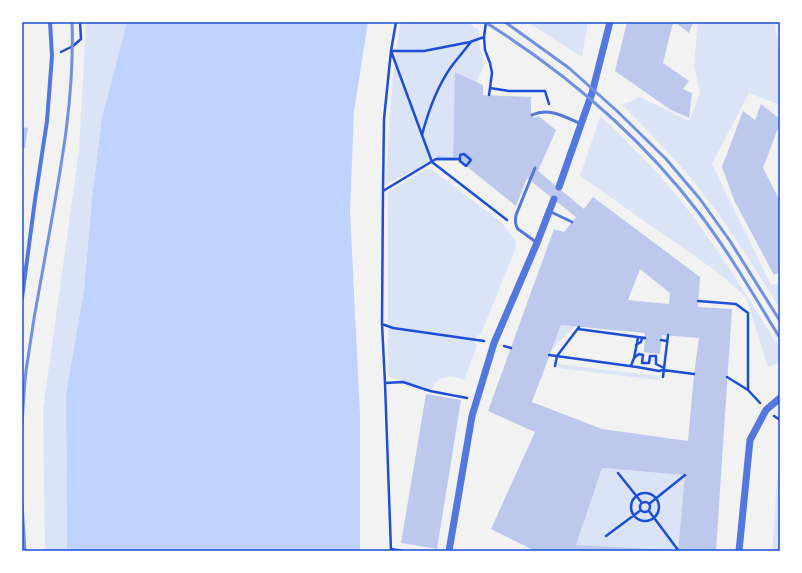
<svg xmlns="http://www.w3.org/2000/svg" width="802" height="573" viewBox="0 0 802 573" font-family="'Roboto Condensed',sans-serif">
  <rect width="100%" height="100%" fill="#f2f2f2"/>
  <path fill="#dbe4f7" d="M86,22H127L102,117L92,199L84,290L66,394L67,551H45L43,410L79,150Z
    M401,22H467L479,30V44L485,63L477,82L455,72L453,157L437,156L417,169L386,184C389,129 391,75 401,22Z
    M527,22H588L582,57Z
    M698,22H780V24L775,25L780,54V105L749,93L712,164L771,285L780,283V309C756,270 732,231 704,195C679,162 651,134 622,105L640,97L689,121L700,93L694,65Z
    M600,117C612,126 623,137 633,148C692,205 734,274 776,343L780,341V362L768,367L746,297L716,271L580,176Z
    M431,169L501,222L515,240L516,247L481,334L477,336L475,342L477,346L464,380C447,373 441,376 430,390L388,376V192L424,170Z
    M561,325L575,326L552,349Z
    M558,364L659,376L658,380L558,368Z
    M780,444V551H772L779,454Z
    M602,468L685,475L678,550L576,545Z"/>
  <path fill="#bfd3fe" d="M127,22H368L354,111L350,211L360,415V551H67L66,394L84,290L92,199L102,117Z"/>
  <path fill="#bdc9ec" fill-rule="evenodd" d="M627,22H693L689,33L675,22L672,26L663,63L689,81L683,89L692,93L689,118L671,110L615,71Z
    M455,72L483,85V95L531,97V112L534,118L538,116L556,130L538,171L584,209L593,197L700,277L698,307L732,309L716,551H678L685,475L602,468L576,545L676,550V551H535L491,529L535,432L488,411L554,229L564,232L576,217L527,178L516,206L460,161H436L437,156L453,157ZM640,269L670,293L669,304L628,300ZM561,325L645,333L644,352L660,354L662,335L699,338L694,374L688,441L602,429L532,402Z
    M761,104L780,119V123L763,168L780,201V272L774,275L734,200L722,167L743,111L755,120Z
    M22,127L28,128L25,148H22Z
    M426,394L461,400L437,549L401,543Z"/>
  <g fill="none" stroke-linecap="round" stroke-linejoin="round">
    <path stroke="#1d4ed8" stroke-width="2.5" d="M486,22L484,37L485,50L490,63L492,73L489,95
      M484,37L470,42L424,51H391L432,162L507,220
      M61,52L73,46L81,39L80,22
      M490,88L509,91H545L549,104
      M422,135C428,112 437,87 451,67C457,59 464,51 470,43
      M464,154L471,160L466,166L460,161V155Z
      M383,191L436,159H460
      M698,301L736,304L748,313V390
      M382,324L393,328L484,341
      M578,329L645,338
      M661,340L667,341
      M636,345L641,342L642,338
      M504,346L511,348
      M549,355L637,367L659,371L663,370L694,374
      M634,358L639,354L643,355L642,363H649L650,356H656V364L664,368
      M555,366L557,356L579,327
      M631,366L634,358L638,338
      M663,377L668,335
      M727,377L748,390L760,403
      M385,383L403,382L430,391L467,398
      M774,416L780,420
      M618,473L642,503
      M631 507a14 14 0 1 1 28 0a14 14 0 1 1-28 0Z
      M640 507a5 5 0 1 1 10 0a5 5 0 1 1-10 0Z
      M649,504L685,475
      M649,511L678,550
      M606,536L641,510
      M391,549L403,551
      M391,551L385,383L382,324L383,191L384,119L391,51L396,22"/>
    <path stroke="#5277de" stroke-width="3" d="M532,115C549,107 565,117 581,124
      M535,168L516,215C515,220 515,225 518,229L536,242
      M549,211L572,222"/>
    <path stroke="#5277de" stroke-width="4" d="M22,298L35,200L47,121L52,56L50,22"/>
    <path stroke="#5277de" stroke-width="7" d="M559,187L592,93L610,22
      M449,551L472,416L494,343L537,243L554,199
      M739,551L750,440L766,410L780,398"/>
    <path stroke="#7290e2" stroke-width="3" d="M485,22C566,73 641,137 699,213C729,252 754,296 780,338
      M505,22L569,68L617,111L666,159L700,199L730,241L780,321
      M22,425C23,407 24,389 26,371C31,335 37,299 44,263C58,183 75,104 72,22
      M22,504L25,551"/>
  </g>
  <rect width="802" height="573" fill="none" stroke="#ffffff" stroke-width="46"/>
  <rect x="23" y="23" width="756" height="527" fill="none" stroke="#1d4ed8" stroke-width="1.5"/>
</svg>
